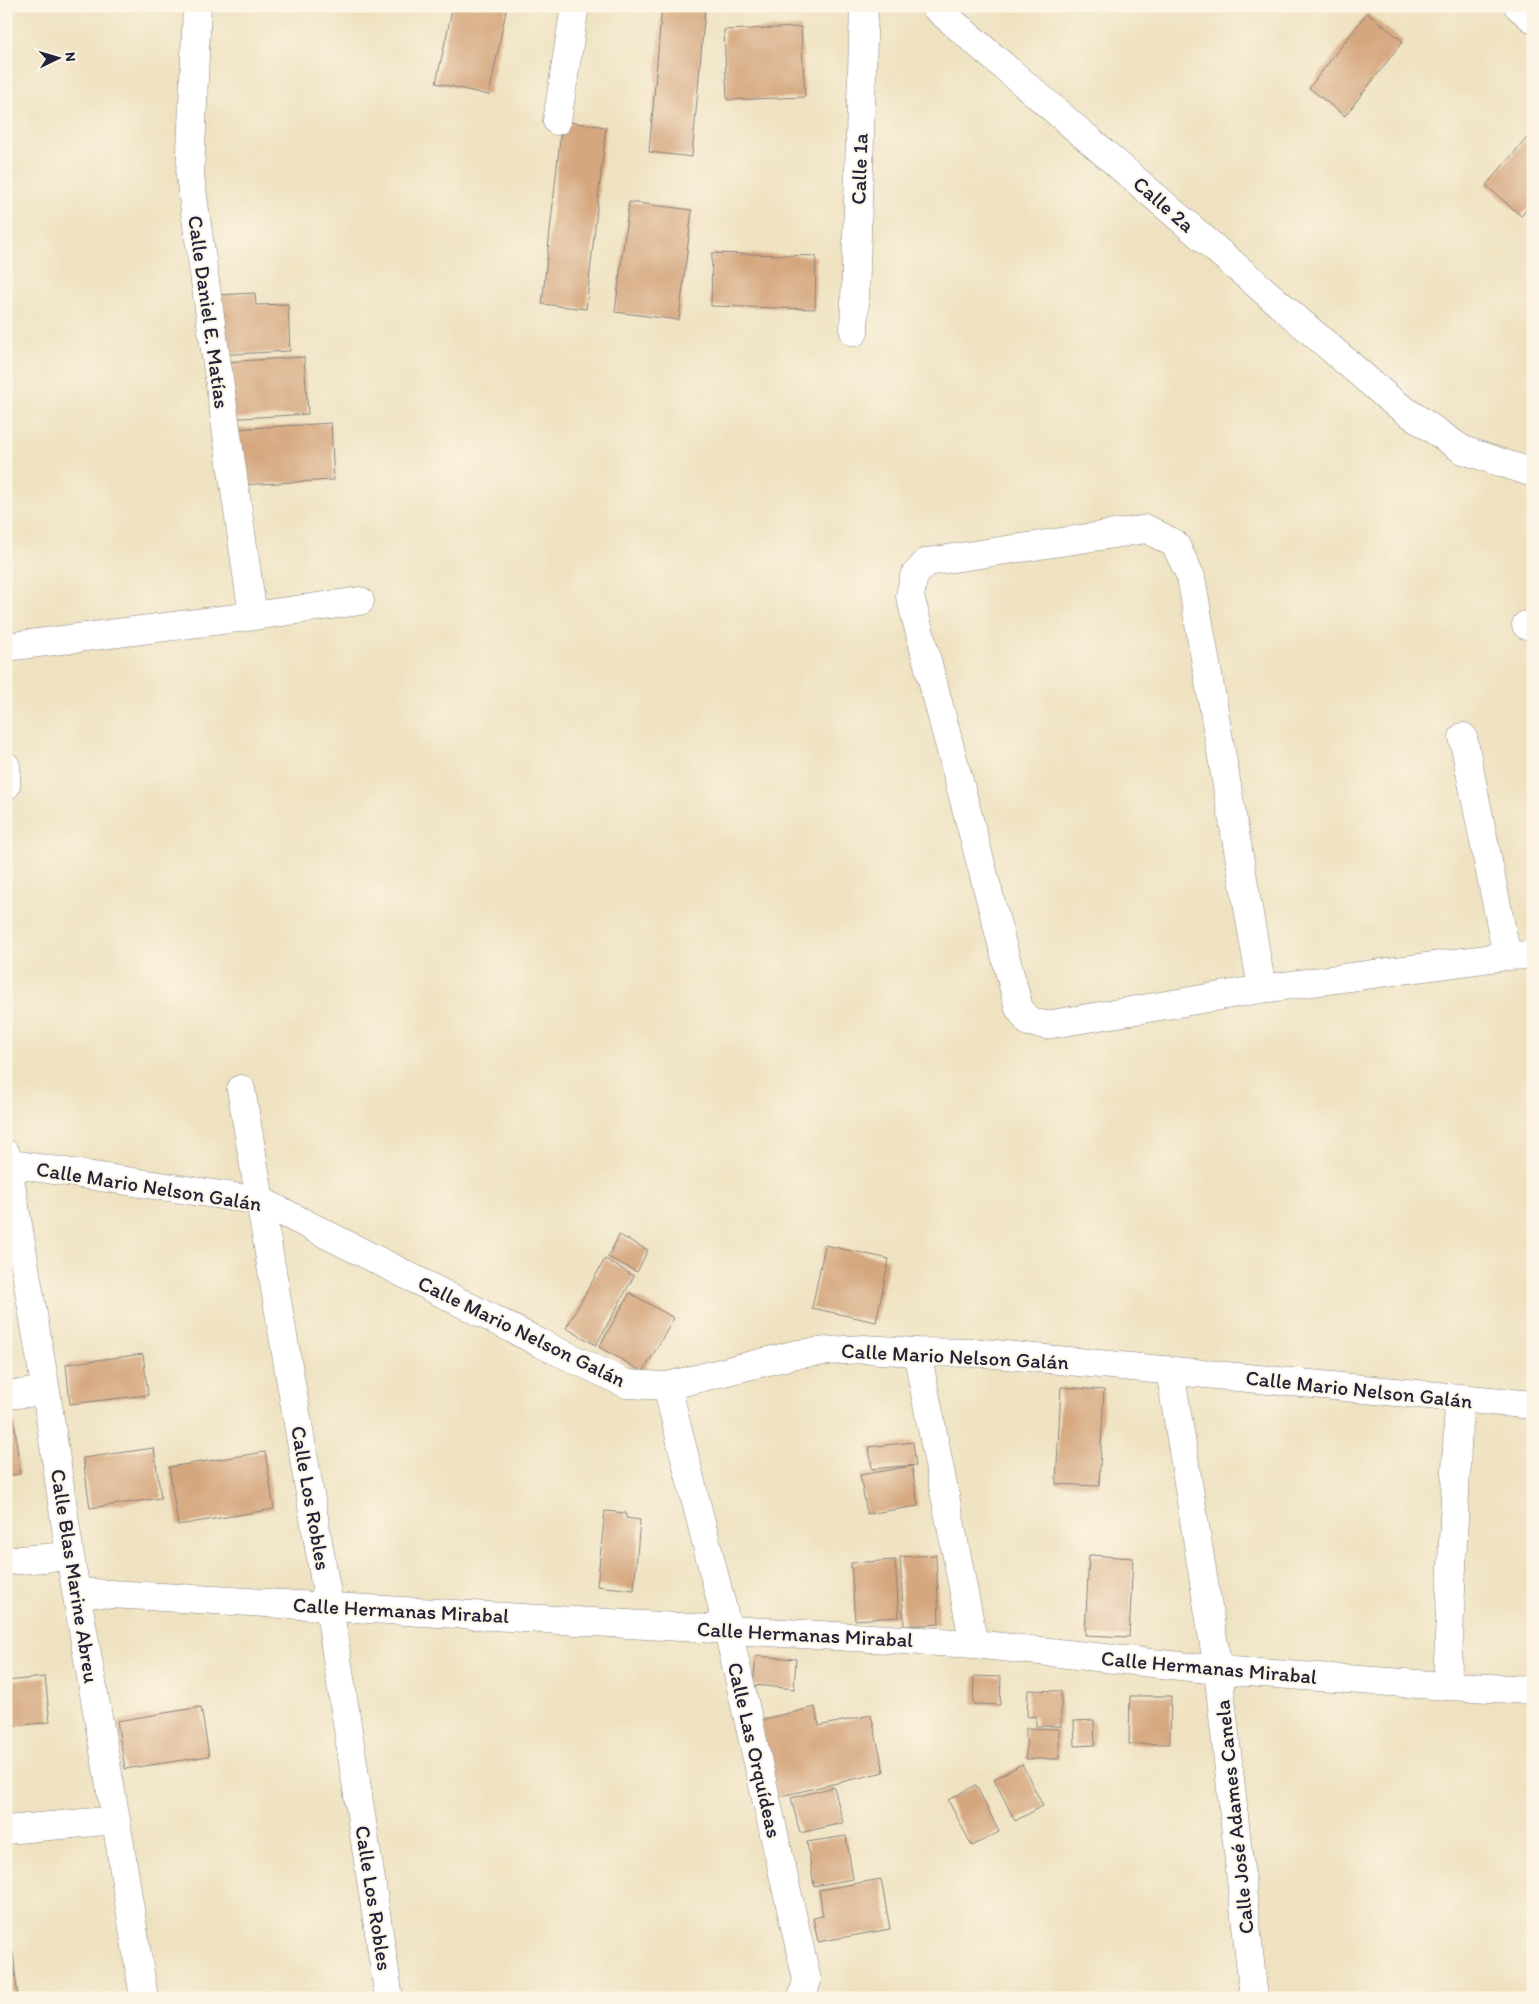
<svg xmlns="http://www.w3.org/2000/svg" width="1539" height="2004" viewBox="0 0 1539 2004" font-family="Itim,sans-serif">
  <rect width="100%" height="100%" fill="#fcf5e5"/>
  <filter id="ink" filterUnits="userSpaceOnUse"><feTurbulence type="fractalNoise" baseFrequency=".02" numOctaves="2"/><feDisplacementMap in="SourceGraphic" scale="10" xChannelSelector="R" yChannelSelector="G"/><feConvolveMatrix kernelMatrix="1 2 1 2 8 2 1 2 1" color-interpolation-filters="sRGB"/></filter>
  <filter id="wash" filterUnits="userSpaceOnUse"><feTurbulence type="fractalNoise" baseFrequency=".0096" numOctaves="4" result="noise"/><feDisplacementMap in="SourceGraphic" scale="20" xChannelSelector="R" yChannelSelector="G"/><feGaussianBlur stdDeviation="1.12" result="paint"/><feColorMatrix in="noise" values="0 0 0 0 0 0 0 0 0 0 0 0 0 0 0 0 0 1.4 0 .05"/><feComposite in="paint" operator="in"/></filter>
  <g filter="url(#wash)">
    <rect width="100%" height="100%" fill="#efe2c1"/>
    <g id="blocks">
      <path fill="#d5a77f" d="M453,6H507L489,95L436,83Z
        M662,6L705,8L692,157L649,152Z
        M1367,13L1403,41L1345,116L1309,88Z
        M801,27L805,97L727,100L724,30Z
        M562,121L606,127L586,309L542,304Z
        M1533,131V203L1521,216L1486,185Z
        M629,202L692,210L679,320L615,312Z
        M712,253L816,256L815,309L711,306Z
        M255,293L256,305L288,304L290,351L218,355L215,295Z
        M304,357L308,414L226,419L223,362Z
        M331,423L334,480L239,485L236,429Z
        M619,1235L648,1250L637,1272L608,1257Z
        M825,1245L889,1259L876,1322L812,1308Z
        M605,1259L634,1276L596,1345L566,1328Z
        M630,1293L674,1318L643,1372L599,1347Z
        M143,1354L148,1395L70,1404L66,1364Z
        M1061,1387L1104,1390L1099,1486L1056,1484Z
        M6,1419H14L20,1474L6,1476Z
        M913,1442L916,1465L872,1469L869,1447Z
        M154,1448L161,1498L90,1508L83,1458Z
        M265,1452L274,1509L178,1525L169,1467Z
        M912,1466L918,1506L867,1514L860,1475Z
        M605,1511L626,1513V1518L640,1520L634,1590L597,1586Z
        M936,1555L939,1624L904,1626L900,1557Z
        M1089,1555L1133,1558L1129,1637L1085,1635Z
        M895,1560L899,1617L855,1620L851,1563Z
        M756,1656L796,1659L794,1689L753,1685Z
        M974,1676L1001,1677L1000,1705L973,1704Z
        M45,1677L50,1722L6,1727V1681Z
        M1028,1690L1061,1691V1726H1036V1716L1027,1717Z
        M1130,1696H1171L1170,1744H1129Z
        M201,1707L209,1756L125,1769L117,1721Z
        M815,1707L819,1726L871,1715L884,1772L777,1797L760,1720Z
        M1094,1720L1095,1745L1075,1746L1074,1721Z
        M1026,1728L1059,1729V1759H1026Z
        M1022,1764L1043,1806L1015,1821L994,1779Z
        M976,1785L999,1832L972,1846L948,1800Z
        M834,1787L843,1823L800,1833L791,1798Z
        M846,1836L853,1879L814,1886L807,1842Z
        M881,1879L890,1929L818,1942L813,1918L823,1916L819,1890Z
        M13,1952L18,1998H6V1953Z"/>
    </g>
  </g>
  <g filter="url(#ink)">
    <use href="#blocks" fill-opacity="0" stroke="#88827e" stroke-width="1"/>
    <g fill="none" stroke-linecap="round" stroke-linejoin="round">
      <g stroke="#88827e" stroke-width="29">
        <path id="street" d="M197,6L190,176L253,616
          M934,6L1393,402L1463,450L1533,473
          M557,121L575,6
          M854,332L864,6
          M1526,625L1533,626
          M6,647L253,616L360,601
          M1463,737L1507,956
          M6,766V786
          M1262,989L1191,577L1175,544L1147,529L927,562L914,576L910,596L1019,1008L1029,1022L1046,1025L1262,989L1507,956L1533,955
          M241,1089L329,1606L389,1998
          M6,1154L46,1391L70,1556L116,1820L144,1998
          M6,1163L261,1201L542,1344L627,1384L667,1386L797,1354L827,1351L864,1349L917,1352L984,1353L1533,1405
          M917,1352L974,1644
          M1170,1370L1218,1670L1254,1998
          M667,1386L728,1630L807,1980L802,1998
          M6,1395L46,1391
          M6,1561L70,1556
          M76,1592L974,1644L1218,1670L1447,1686L1533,1690
          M1447,1686L1459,1399
          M6,1830L116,1820"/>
      </g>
      <g stroke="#88827e" stroke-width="29">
        <path id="secondary" d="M1518,6L1533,19"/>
      </g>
      <use href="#street" stroke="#fff" stroke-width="28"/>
      <use href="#secondary" stroke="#fff" stroke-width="28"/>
    </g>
  </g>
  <g text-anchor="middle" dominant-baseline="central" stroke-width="4" stroke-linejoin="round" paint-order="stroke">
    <g font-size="21" fill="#22223b" stroke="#fcf5e5">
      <text transform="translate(859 169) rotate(-88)">Calle 1a</text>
      <text transform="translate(1164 204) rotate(41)">Calle 2a</text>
      <text transform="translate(209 312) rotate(82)">Calle Daniel E. Matías</text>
      <text transform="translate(149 1186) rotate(9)">Calle Mario Nelson Galán</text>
      <text transform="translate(522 1331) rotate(26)">Calle Mario Nelson Galán</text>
      <text transform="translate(955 1356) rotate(3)">Calle Mario Nelson Galán</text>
      <text transform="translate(1359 1389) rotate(6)">Calle Mario Nelson Galán</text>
      <text transform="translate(311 1498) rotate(80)">Calle Los Robles</text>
      <text transform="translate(75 1576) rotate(81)">Calle Blas Marine Abreu</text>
      <text transform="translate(401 1610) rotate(3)">Calle Hermanas Mirabal</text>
      <text transform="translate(805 1634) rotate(3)">Calle Hermanas Mirabal</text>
      <text transform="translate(1209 1667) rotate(5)">Calle Hermanas Mirabal</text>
      <text transform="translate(755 1750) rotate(77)">Calle Las Orquídeas</text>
      <text transform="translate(1234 1817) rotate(-96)">Calle José Adames Canela</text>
      <text transform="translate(374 1898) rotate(81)">Calle Los Robles</text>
    </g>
  </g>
  <rect width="1539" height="2004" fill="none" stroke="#fcf5e5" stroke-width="25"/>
  <g transform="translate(58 58) rotate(85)" stroke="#fcf5e5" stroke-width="4" paint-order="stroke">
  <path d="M0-4L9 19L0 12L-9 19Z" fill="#22223b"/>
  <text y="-8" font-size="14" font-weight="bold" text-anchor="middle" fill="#22223b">N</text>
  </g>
</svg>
